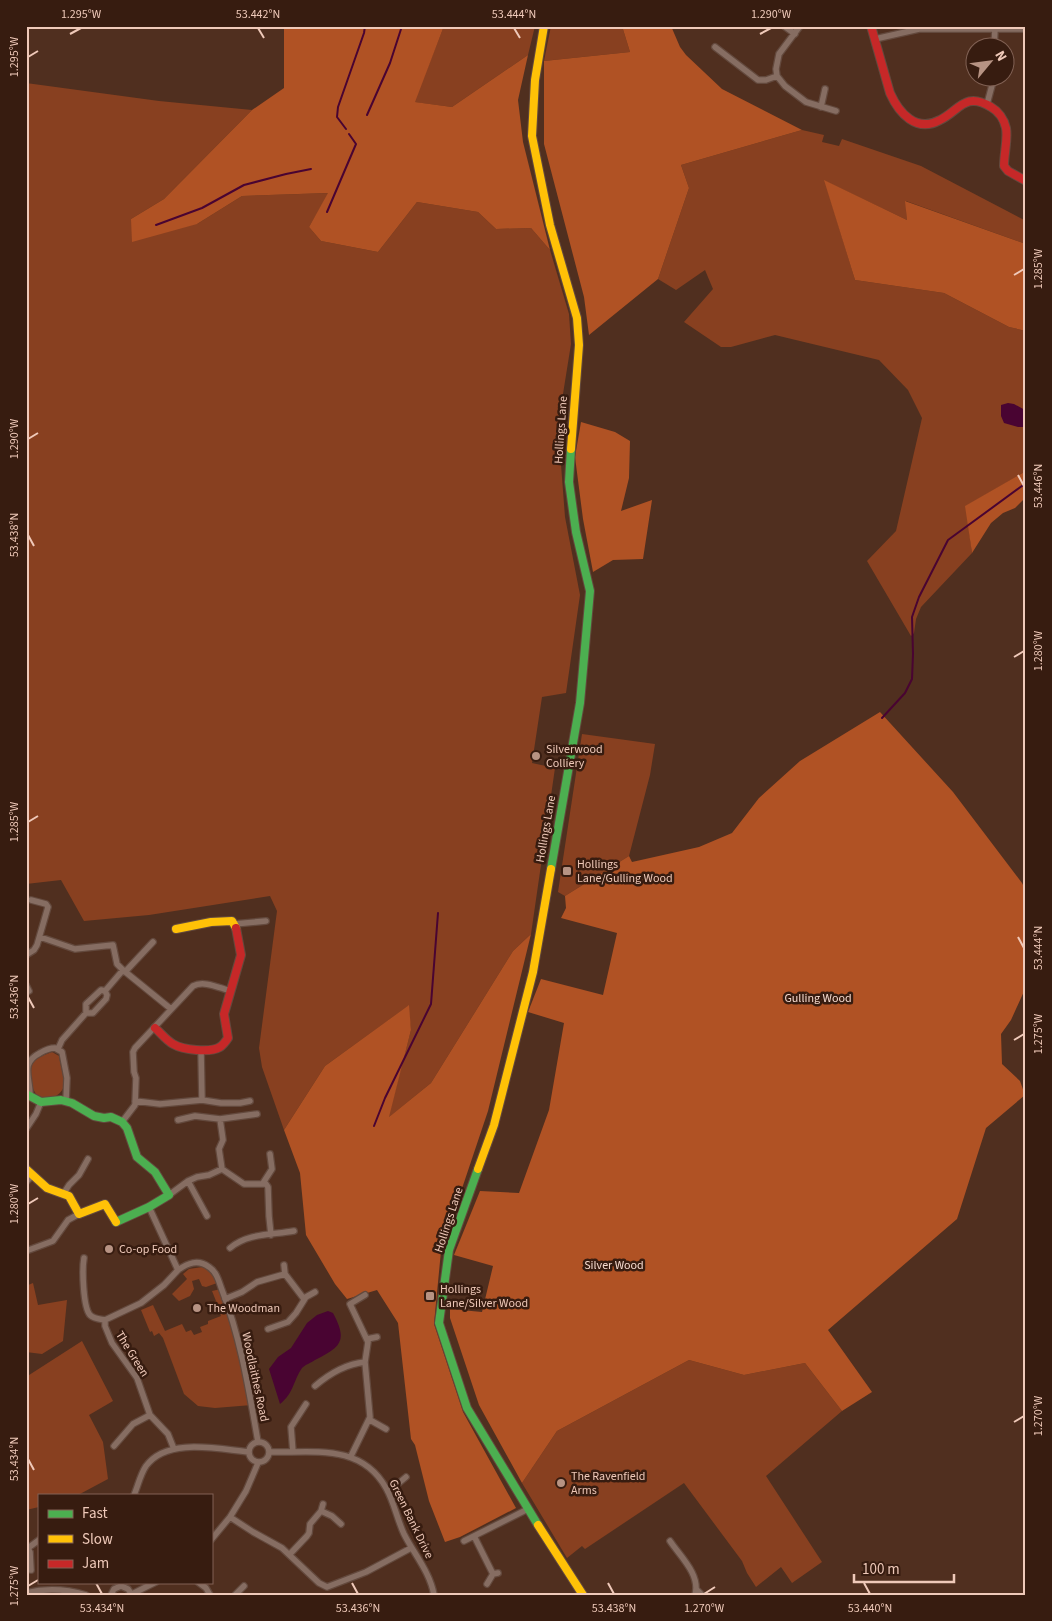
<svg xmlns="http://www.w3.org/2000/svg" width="1052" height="1621" viewBox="0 0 1052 1621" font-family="'Source Sans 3',sans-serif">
  <rect width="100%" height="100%" fill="#502f1f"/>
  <path fill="#884020" d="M444,26H535L528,55L452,107L414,102Z
    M551,26H622L630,52L544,61Z
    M26,83L159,101L252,110L164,199L131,219L197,224L242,196L329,193L309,227L321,241L378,252L417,202L478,212L496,229L531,228L550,250L569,314L571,344L558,425L565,517L580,595L566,693L542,697L532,763L555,768L531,934L513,951L431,1083L388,1118L411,1030L408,1006L325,1066L284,1130L262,1067L259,1048L277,911L270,896L149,915L84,921L61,880L26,884Z
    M802,130L824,135L822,142L839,146L842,139L921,166L1026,221V244L906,201L907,220L825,181L855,280L944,293L1009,327L1026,331V471L966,506L972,553L921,607L916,619L914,633L911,636L867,561L896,531L922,418L908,390L879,360L775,335L731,347H721L684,322L713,289L705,270L676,290L658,279L689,188L681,165Z
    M582,734L655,744L650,775L629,856L565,896L558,892Z
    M52,1052L59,1056C60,1064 65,1080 64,1086C61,1096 47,1103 38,1096C31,1091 27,1067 34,1061C39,1057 46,1054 52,1052Z
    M202,1267L214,1271L217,1283L206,1287L202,1286L199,1279L192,1281L194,1289L190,1296L179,1301L172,1294L187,1279L183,1274L189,1269Z
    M33,1283L38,1305L67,1300L63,1341L42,1354L26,1352V1286Z
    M221,1289L231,1315L252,1405L215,1408L198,1406L184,1394L163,1338L159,1333L154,1336L152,1331L150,1332L141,1310L153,1305L165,1331L182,1324L186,1332L191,1330L194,1335L202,1332L200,1327L208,1324V1321L221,1316L218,1308L213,1309L211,1303L216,1301L212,1291Z
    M82,1341L113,1401L89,1415L103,1442L108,1479L78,1495H39V1507L26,1510V1377Z
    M689,1360L744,1375L805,1363L842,1411L766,1476L822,1562L792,1583L781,1567L756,1587L747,1573L742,1561L684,1483L585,1549L582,1546L567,1558L522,1483L557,1431Z"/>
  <path fill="#b05224" d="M284,26H444L415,102L452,107L528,55L518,100L523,142L550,250L531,228L496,229L478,212L417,202L378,252L321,241L309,227L328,193L242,196L197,224L132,242L131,219L164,199L252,110L284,88Z
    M622,26H671L680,47L686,55L722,89L802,130L681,165L689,188L658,279L589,335L584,297L544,144V61L630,52Z
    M824,180L907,220L905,201L1026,244V331L1009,327L944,293L855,280Z
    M581,422L615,432L630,441L629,478L621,511L652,500L643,559L613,560L593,572L583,519L575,457Z
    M1026,471V497L1015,508L1003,513L991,523L972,553L965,506Z
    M880,712L953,792L1022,883L1026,891V987L1011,1020L1001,1034L1002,1064L1020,1081L1025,1095L986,1128L957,1219L828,1330L872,1392L842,1411L805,1363L744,1375L689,1360L557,1431L522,1483L479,1405L450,1318V1309L482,1312L493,1266L454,1255L480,1191L519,1193L549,1110L564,1023L528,1012L541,979L603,995L617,933L561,918L566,908L565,896L629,856L632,862L699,847L732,833L759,798L800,761Z
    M531,934L488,1111L441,1251L434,1324L463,1412L516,1508L460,1537L445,1542L429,1501L415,1445L411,1439L398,1323L377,1290L347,1299L335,1284L306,1235L300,1173L284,1130L325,1066L409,1005L411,1030L389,1117L431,1083L513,951Z"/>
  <path fill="#490432" d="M1008,403L1014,404L1025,410L1026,427H1018L1004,423L1001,416V405Z
    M328,1311L333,1313C348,1341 341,1347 315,1360C311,1363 306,1364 302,1368C293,1381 294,1393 280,1404L269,1369L278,1357L291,1348L307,1323L317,1315Z"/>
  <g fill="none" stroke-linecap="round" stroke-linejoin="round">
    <path stroke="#490432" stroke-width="2" d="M367,115L390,63L402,26
      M346,129L337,117L338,107L364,33L365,26
      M327,212L356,144L349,134
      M156,225L202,208L244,185L286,174L311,169
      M882,718L905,693L912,679L913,654L912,617L919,597L948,540L1026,483
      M374,1126L385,1098L431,1004L438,913"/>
    <g stroke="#63493d" stroke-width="8">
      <path id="street" d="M784,26L795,34
        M800,26L779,54L776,69L777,76L785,86L806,102L836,111
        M875,39L919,29H1026
        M715,47L758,80H766L777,76
        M994,48L995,29
        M987,104L994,78
        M821,107L825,89
        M234,924L266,921
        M40,937L75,949L113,945L117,964L123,970L171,1009
        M26,955L34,950L37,945L48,907L46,904L31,900
        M125,972L153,942
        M26,985L29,991
        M86,1013H93L106,999L107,995L105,991
        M58,1049L62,1040L86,1013V1004L101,990L105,991L123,970
        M201,1050L202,1100
        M30,1095C30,1077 20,1063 40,1053C45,1050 50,1048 55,1048L62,1052L67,1078L66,1101
        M135,1101L160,1104L202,1100L221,1103H240L250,1101
        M220,1119L257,1114
        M178,1120L195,1116L220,1119L223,1140L219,1149L222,1169
        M122,1122L135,1105L136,1078L134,1072L133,1052L135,1048L193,986C204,980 219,988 231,991
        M26,1129L36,1114L41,1102
        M188,1181L207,1216
        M26,1182L33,1175
        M263,1183L272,1169L270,1154
        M64,1193L69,1185L79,1175L88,1159
        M169,1195L188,1181L197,1177L209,1175L222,1169L244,1184H266L268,1187L269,1216L271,1235
        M230,1248C248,1233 272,1235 294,1231
        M26,1251L53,1241L68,1220L79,1214
        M84,1258C82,1269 83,1307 90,1315C94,1319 100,1319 105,1320
        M284,1265L285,1274L304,1299
        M178,1270C188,1263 198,1259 209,1267C217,1272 219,1282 222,1290C241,1339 249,1391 258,1442
        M225,1299L242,1292L257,1282L285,1274
        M105,1320L141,1303L164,1285L178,1270L149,1207
        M105,1320V1326L112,1343L137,1378L150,1415L168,1434L174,1449
        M268,1329L288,1322L296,1313L306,1297L315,1292
        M367,1339L377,1337
        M315,1386C329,1374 346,1364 365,1362
        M370,1420L386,1429
        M249 1452a10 10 0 1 1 20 0a10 10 0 1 1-20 0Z
        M114,1446L133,1424L150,1415
        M269,1452C313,1453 361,1443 386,1488C394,1502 397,1519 404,1534C414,1554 430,1572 434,1595
        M293,1452L291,1427L306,1404
        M351,1456L370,1417L365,1362L368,1342L350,1304L365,1295
        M388,1492L406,1477
        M134,1495C138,1486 140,1475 146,1466C167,1437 218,1449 249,1452
        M321,1511L332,1516L341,1524
        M230,1517L253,1532L282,1548L319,1583L327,1587L366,1572L411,1548
        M474,1536L493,1574
        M211,1540L230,1517L246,1491L258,1463
        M464,1541L528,1509
        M670,1541C680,1556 701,1575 695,1595
        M26,1545L30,1552L31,1570
        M28,1548L39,1540
        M290,1554L307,1536L309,1533L310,1524L321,1511L323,1504
        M198,1582L206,1588L210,1595
        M487,1584L493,1574L498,1573
        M696,1589L702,1595
        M26,1593C46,1588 66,1589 86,1595
        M132,1594L156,1582
        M111,1595L114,1589L121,1586L128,1589L132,1595
        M235,1595L244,1586"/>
    </g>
    <g stroke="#63493d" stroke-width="10">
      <path id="fast" d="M551,869L580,703L590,591L576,532L569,482L571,449
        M26,1094L41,1102L61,1100L72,1103L94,1116L104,1118L111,1117L122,1122L127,1128L137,1157L155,1172L169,1195L149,1207L116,1222
        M478,1169L449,1250L439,1323L467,1408L538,1525"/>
    </g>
    <g stroke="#63493d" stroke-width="10">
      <path id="slow" d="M544,26L535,80L532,136L550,225L577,318L579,345L571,449
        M176,929L211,922L232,921L236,928
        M26,1169L47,1188L69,1196L79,1214L105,1204L116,1222
        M478,1169L494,1125L533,972L551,869
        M538,1525L583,1595"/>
    </g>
    <g stroke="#63493d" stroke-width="10">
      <path id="jam" d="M871,26L890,93C899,113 916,133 940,120C959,111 965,91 991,107C998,111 1004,119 1006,128C1008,140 1004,153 1004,166L1008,171L1026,181
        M155,1028C161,1033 166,1040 173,1044C183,1050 210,1053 220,1047C223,1045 226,1041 228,1038L224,1014L241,955L236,928"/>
    </g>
    <use href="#street" stroke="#866d62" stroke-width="5.5"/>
    <use href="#fast" stroke="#4caf50" stroke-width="8"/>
    <use href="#slow" stroke="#ffc107" stroke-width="8"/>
    <use href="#jam" stroke="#c62828" stroke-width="8"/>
  </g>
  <path fill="none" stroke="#efc9b9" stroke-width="2" d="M258,28L264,38M514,28L520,38M70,34L81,28M760,34L771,28M28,57L38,51M1014,275L1024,269M28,439L38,433M1018,475L1024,486M28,535L34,546M1014,657L1024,651M28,822L38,816M1018,937L1024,948M28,997L34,1008M1014,1040L1024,1034M28,1204L38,1198M1014,1422L1024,1416M28,1459L34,1470M96,1583L102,1594M352,1583L358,1594M608,1583L614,1594M864,1583L870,1594M28,1586L38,1580M704,1594L715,1587"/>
  <g fill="#b79383" stroke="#371c10" stroke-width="2">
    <circle cx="536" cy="756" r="5"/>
    <rect x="562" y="866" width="10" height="10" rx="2.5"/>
    <circle cx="109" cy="1249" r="5"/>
    <rect x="425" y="1291" width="10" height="10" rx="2.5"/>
    <circle cx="197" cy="1308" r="5"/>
    <circle cx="561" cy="1483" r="5"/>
  </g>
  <g text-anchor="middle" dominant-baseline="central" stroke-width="5" stroke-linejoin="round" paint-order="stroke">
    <g font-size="12" fill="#efc9b9" stroke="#371c10">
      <text transform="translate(561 430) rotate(-86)">Hollings Lane</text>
      <text transform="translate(546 829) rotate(-80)">Hollings Lane</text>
      <text transform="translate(449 1220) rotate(-72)">Hollings Lane</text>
      <text transform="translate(132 1354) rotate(58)">The Green</text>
      <text transform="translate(255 1377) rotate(78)">Woodlaithes Road</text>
      <text transform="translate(411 1519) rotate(64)">Green Bank Drive</text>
    </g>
    <g font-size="12" fill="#efc9b9" stroke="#371c10" text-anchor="start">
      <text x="546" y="749">Silverwood<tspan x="546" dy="14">Colliery</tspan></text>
      <text x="577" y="864">Hollings<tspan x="577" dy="14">Lane/Gulling Wood</tspan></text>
      <text x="119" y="1249">Co-op Food</text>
      <text x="440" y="1289">Hollings<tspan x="440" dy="14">Lane/Silver Wood</tspan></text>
      <text x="207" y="1308">The Woodman</text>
      <text x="571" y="1476">The Ravenfield<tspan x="571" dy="14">Arms</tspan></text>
    </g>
    <g font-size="12" fill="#f6dace" stroke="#371c10">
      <text x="818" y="998">Gulling Wood</text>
      <text x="614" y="1265">Silver Wood</text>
    </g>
  </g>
  <rect width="1052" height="1621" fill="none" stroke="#371c10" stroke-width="55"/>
  <rect x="38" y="1494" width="175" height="90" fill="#371c10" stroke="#816154"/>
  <rect x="48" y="1510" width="25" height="8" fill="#4caf50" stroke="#816154"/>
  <text x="82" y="1518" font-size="15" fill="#efc9b9">Fast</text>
  <rect x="48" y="1535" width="25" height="8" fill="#ffc107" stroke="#816154"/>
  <text x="82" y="1544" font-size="15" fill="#efc9b9">Slow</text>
  <rect x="48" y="1560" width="25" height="8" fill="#c62828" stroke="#816154"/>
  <text x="82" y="1568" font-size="15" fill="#efc9b9">Jam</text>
  <g transform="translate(990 62) rotate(61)"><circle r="24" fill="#371c10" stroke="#816154"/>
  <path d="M0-4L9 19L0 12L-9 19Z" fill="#b79383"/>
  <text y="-8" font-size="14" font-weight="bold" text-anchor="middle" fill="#efc9b9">N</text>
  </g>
  <path d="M854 1574v8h100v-8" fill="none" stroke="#efc9b9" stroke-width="2.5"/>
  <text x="862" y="1574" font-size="15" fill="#efc9b9" stroke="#371c10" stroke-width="4" paint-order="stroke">100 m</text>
  <rect x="28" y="28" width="996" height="1566" fill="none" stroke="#efc9b9" stroke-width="2"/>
  <g font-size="12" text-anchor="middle" fill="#efc9b9">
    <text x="81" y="18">1.295°W</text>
    <text x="258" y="18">53.442°N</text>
    <text x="514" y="18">53.444°N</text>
    <text x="771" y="18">1.290°W</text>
    <text transform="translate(14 57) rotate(-90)" y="4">1.295°W</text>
    <text transform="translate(1038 269) rotate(-90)" y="4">1.285°W</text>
    <text transform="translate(14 439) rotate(-90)" y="4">1.290°W</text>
    <text transform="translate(1038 486) rotate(-90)" y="4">53.446°N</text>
    <text transform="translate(14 535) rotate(-90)" y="4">53.438°N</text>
    <text transform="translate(1038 651) rotate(-90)" y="4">1.280°W</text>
    <text transform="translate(14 822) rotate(-90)" y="4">1.285°W</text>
    <text transform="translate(1038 948) rotate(-90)" y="4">53.444°N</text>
    <text transform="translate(14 997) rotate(-90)" y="4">53.436°N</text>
    <text transform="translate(1038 1034) rotate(-90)" y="4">1.275°W</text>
    <text transform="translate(14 1204) rotate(-90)" y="4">1.280°W</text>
    <text transform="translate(1038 1416) rotate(-90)" y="4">1.270°W</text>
    <text transform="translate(14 1459) rotate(-90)" y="4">53.434°N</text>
    <text transform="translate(14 1586) rotate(-90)" y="4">1.275°W</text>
    <text x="102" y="1612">53.434°N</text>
    <text x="358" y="1612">53.436°N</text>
    <text x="614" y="1612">53.438°N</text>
    <text x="704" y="1612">1.270°W</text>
    <text x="870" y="1612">53.440°N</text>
  </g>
</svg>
